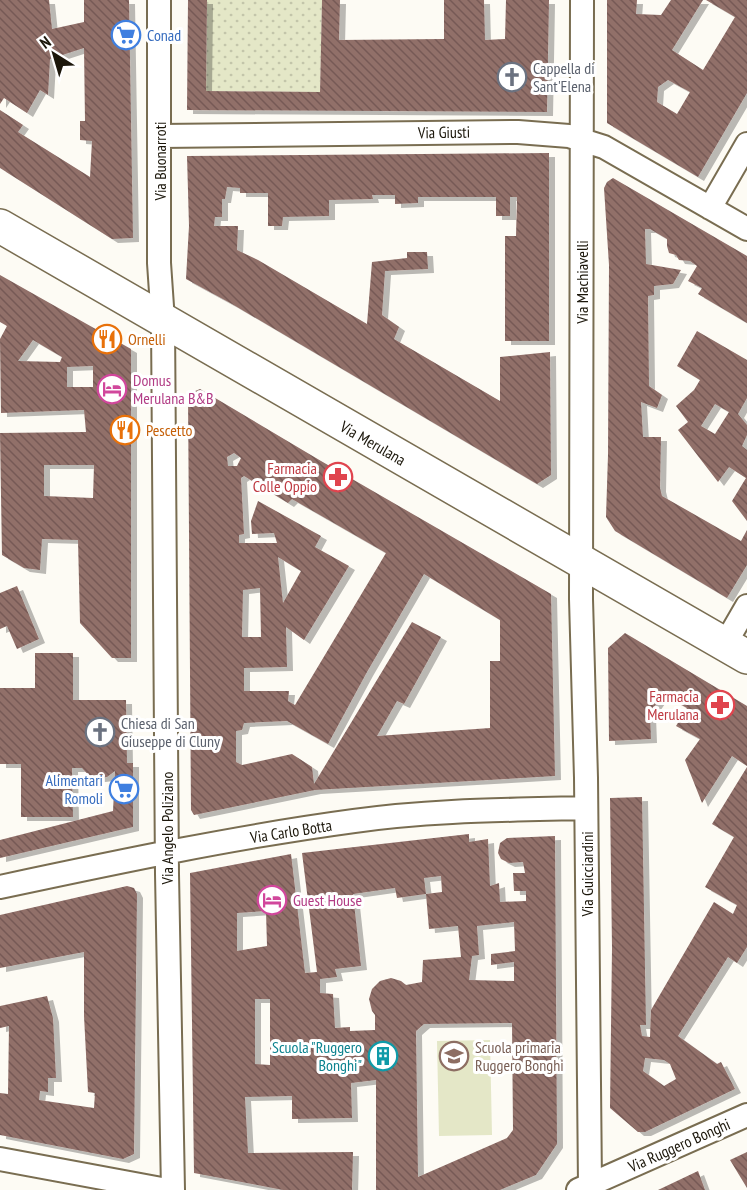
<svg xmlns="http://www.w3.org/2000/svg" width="747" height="1190" viewBox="0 0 747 1190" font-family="'PT Sans Narrow',sans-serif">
  <defs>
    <pattern id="grass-dots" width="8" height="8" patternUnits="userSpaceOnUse" patternTransform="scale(1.5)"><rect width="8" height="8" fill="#e4e7c7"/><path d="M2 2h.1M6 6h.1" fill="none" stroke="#c3c5aa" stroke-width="1.8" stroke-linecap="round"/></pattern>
    <pattern id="building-back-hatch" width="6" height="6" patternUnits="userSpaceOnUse" patternTransform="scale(1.5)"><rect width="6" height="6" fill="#916f69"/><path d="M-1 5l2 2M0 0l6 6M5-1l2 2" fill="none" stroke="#765a55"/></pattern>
    <filter id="shadow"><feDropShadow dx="6" dy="4" stdDeviation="0" flood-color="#0004"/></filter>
  </defs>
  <rect width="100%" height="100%" fill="#fdfbf4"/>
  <path fill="url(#grass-dots)" d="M207,0H322L320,92L206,91Z"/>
  <path fill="#e4e7c7" d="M490,1040L492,1135L439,1136L437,1041Z"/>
  <path fill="url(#building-back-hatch)" fill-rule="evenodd" filter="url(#shadow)" d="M0,0H49L52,29L84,22V0H129L133,238L112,239L0,168V110L23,125L18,132L90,177L92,141L80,140V121H85L84,48L50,59L48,95L40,90L27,113L4,98L0,104Z
    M188,0H207L206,91L320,92L322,0H340L339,40L444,39V0H484L485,40L505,39L506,0H549L547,112L187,110Z
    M607,0H637L636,14L661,15L671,0H703L672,50L703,70L735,17L706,0H747V93L698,177L607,123ZM668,80L690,92L677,114L657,102L658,87Z
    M549,153V341H505V236H516L517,197H510V216H496V197H418V203L395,204V195H372L373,199L329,200V216L283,217L282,226H268V193H240V188L227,187L225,199H222V217H215L214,226H238L237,250L258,260L367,324L372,262L407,258V252H427L428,269L385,271L382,315L399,327L394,339L500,401V357L550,352L551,475L537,484L232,304L186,279L189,226L187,156Z
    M613,178L747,256V323L698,294L702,288L688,281L697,266L690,261L679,260L676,255L669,253L667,246V239L650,229H645L646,264L681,270L673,284L654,286V295L648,296L649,386L662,395L657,408L641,402L643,437H661L660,488L662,496L741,541L747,530V565L727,598L615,531L606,517L608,455L609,265L604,188L607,182Z
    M0,275L131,349V658H112L80,623L78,540L42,539L40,570L24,568L2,555L0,433L86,432L84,410L1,413L0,339L7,326L0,322ZM33,340L62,357L60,362L18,361ZM93,366V387H67V367ZM44,465H94L93,498L44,496Z
    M697,331L747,360V398L738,414L747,425V435L742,446L747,450V521L732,501L746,478L729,467L718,482L678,430L688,422L676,406L694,390L700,380L677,366ZM715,404L729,412L715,434L701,426Z
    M200,389L321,461L551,594L555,776L315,790L194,815L191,810L188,394ZM234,453L241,458L237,466H228L227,457ZM244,476L288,503L292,499L386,553L295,705L288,701L289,691H244V668L287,667L286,627L304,640L349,566L315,547L321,536L258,501L251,521L252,534L274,533L277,543H239V535L244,534L241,478ZM278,557L301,571L283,603ZM424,574L500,620V661H490V728L377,736L397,701L404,704L441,637L412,622L314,784L312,767L292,754L242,765L236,762V731L242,730L244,723L287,721L328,744L367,672ZM260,588L261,637H242L243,590Z
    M17,586L39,639L17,649L7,626L0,629V593Z
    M625,633L747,706V766L732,756L702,803L685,760L700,739L676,726L687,708L663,694L650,713L651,739L609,741L608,648Z
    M35,653H73V700H126L127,763H133V827L0,858V840L113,811L115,771L107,777L92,779L82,768H72L73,817H21V764H0V688H35Z
    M747,767V947L737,963L728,957L678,1036L717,1064L721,1062L735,1089L645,1132H638L610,1108L612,948L610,798L642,797L646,1025H640L642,1036L650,1037L651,1010L714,902L733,914L737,905L705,887L734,837L712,824ZM645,1058L664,1060L670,1064L676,1079L664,1086L643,1071Z
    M469,834V842L488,839L490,886L499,883L500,902L526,901V891H514L513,873H525L523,862L509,863L501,859L498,853L500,843L507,838L555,836L557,1144L536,1175L500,1190H376V1080L351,1083L352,1118L292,1119V1096L245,1097L248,1153L353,1152L352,1190H283L194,1173L190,873L291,854L305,973L317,972L302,853ZM441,876L442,892L426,894L424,878ZM395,888L397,898L426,894L429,929L458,926L461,957L423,960L422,982L406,985L401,981L391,978L380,981L372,989L369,999L372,1011L375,1015V1030L350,1031V1027L335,1028L333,994L320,993V979L337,977L335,969L361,966L353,894ZM266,911L267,946L237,951V913ZM514,922L515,951L491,954V965L514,962V981L469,980L472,956L479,955L477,926ZM255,999H270V1065L255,1064ZM512,1023L513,1130L507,1138L418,1177L416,1031L424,1024Z
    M127,886L134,888L137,894L134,1154L123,1159L0,1135V1093L8,1094L9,1026L0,1028V1006L47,996L53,1018L56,1078H48V1092L40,1091L39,1100L94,1108L95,1093L88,1092L84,1016V952L0,968V915Z
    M747,1152V1188L730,1160Z
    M698,1171L705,1190H658Z"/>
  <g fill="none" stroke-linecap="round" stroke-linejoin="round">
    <g stroke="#796d51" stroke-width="26">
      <path id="street" d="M159,0V263L163,321L167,874L173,1190
        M582,0L581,599L586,778L590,1185
        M160,136L518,132L569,136L604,147L747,229
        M710,208L747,144
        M725,644L747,606
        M0,887C117,862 235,837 354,821C431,810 509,810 586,808
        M0,1159L167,1190
        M578,1190L747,1115"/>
    </g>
    <g stroke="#796d51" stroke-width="36">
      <path id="secondary" d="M0,226L747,657"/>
    </g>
    <use href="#street" stroke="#fff" stroke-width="22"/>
    <use href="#secondary" stroke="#fff" stroke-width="33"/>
  </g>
  <defs>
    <g id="supermarket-ring" transform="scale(1.5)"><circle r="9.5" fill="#fff" stroke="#3f7fe0" stroke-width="1.5"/><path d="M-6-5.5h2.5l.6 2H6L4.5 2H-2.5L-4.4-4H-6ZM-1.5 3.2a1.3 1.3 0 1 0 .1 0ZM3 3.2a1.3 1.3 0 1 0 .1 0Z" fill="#3f7fe0"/></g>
    <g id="church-ring" transform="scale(1.5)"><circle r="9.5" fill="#fff" stroke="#6b7280" stroke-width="1.5"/><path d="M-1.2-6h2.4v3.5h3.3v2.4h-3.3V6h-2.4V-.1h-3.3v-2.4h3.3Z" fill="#6b7280"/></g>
    <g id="restaurant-ring" transform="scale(1.5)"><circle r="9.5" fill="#fff" stroke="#e8710a" stroke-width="1.5"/><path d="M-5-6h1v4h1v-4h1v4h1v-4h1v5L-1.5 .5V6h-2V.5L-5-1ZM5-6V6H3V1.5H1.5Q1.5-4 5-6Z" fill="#e8710a"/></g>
    <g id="hotel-ring" transform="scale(1.5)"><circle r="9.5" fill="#fff" stroke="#d1479c" stroke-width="1.5"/><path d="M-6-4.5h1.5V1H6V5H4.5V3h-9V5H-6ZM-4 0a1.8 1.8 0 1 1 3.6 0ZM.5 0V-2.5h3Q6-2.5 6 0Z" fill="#d1479c"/></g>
    <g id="pharmacy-ring" transform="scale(1.5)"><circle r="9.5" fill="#fff" stroke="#e0444e" stroke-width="1.5"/><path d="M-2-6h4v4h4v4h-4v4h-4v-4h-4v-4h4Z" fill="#e0444e"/></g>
    <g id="building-ring" transform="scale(1.5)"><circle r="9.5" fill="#fff" stroke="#0f9aa8" stroke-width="1.5"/><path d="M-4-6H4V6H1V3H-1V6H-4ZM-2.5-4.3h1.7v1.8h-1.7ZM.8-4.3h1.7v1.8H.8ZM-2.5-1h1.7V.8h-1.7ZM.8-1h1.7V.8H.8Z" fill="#0f9aa8"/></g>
    <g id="school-ring" transform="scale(1.5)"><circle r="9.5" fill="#fff" stroke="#8d6e63" stroke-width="1.5"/><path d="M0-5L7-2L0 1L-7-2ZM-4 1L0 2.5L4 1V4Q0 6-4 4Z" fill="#8d6e63"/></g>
  </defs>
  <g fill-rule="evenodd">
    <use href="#supermarket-ring" x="126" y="35"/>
    <use href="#church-ring" x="512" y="77"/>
    <use href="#restaurant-ring" x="107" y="339"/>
    <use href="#hotel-ring" x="112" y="389"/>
    <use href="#restaurant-ring" x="125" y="430"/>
    <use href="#pharmacy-ring" x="338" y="477"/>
    <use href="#pharmacy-ring" x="720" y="705"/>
    <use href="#church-ring" x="100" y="732"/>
    <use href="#supermarket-ring" x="124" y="789"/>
    <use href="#hotel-ring" x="272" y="900"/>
    <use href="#building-ring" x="383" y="1056"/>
    <use href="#school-ring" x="454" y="1056"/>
  </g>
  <g text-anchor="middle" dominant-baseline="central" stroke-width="6" stroke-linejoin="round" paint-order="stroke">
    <g font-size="16" fill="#366cbe" stroke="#fff" text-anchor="start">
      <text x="147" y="35">Conad</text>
      <text x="103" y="780" text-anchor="end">Alimentari<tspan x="103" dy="18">Romoli</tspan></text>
    </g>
    <g font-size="16" fill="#5b616d" stroke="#fff" text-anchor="start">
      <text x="533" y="68">Cappella di<tspan x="533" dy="18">Sant'Elena</tspan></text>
      <text x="121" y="723">Chiesa di San<tspan x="121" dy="18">Giuseppe di Cluny</tspan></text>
    </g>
    <g font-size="16" fill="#1b160a" stroke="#fff">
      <text transform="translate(444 132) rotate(-1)">Via Giusti</text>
      <text transform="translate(160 161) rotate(-90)">Via Buonarroti</text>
      <text transform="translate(582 282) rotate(-90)">Via Machiavelli</text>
      <text transform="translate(373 443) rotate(30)">Via Merulana</text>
      <text transform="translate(167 828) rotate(-90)">Via Angelo Poliziano</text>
      <text transform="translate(291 831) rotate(-9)">Via Carlo Botta</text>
      <text transform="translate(587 874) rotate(-90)">Via Guicciardini</text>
      <text transform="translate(679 1145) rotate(-24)">Via Ruggero Bonghi</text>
    </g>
    <g font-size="16" fill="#c56008" stroke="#fff" text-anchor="start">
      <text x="128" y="339">Ornelli</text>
      <text x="146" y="430">Pescetto</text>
    </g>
    <g font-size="16" fill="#b23c85" stroke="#fff" text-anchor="start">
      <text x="133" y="380">Domus<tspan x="133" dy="18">Merulana B&amp;B</tspan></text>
      <text x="293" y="900">Guest House</text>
    </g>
    <g font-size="16" fill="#be3a42" stroke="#fff" text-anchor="end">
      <text x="317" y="468">Farmacia<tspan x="317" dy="18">Colle Oppio</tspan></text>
      <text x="699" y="696">Farmacia<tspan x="699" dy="18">Merulana</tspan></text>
    </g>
    <g font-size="16" fill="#0d838f" stroke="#fff" text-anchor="end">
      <text x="362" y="1047">Scuola "Ruggero<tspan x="362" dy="18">Bonghi"</tspan></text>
    </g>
    <g font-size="16" fill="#785e54" stroke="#fff" text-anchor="start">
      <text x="475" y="1047">Scuola primaria<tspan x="475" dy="18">Ruggero Bonghi</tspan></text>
    </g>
  </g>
  <g transform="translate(54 54) rotate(323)" stroke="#ffffff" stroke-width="4.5" paint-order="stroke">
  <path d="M0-4.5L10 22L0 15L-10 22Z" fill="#1b160a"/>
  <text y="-9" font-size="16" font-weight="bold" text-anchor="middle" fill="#1b160a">N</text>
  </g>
</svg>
